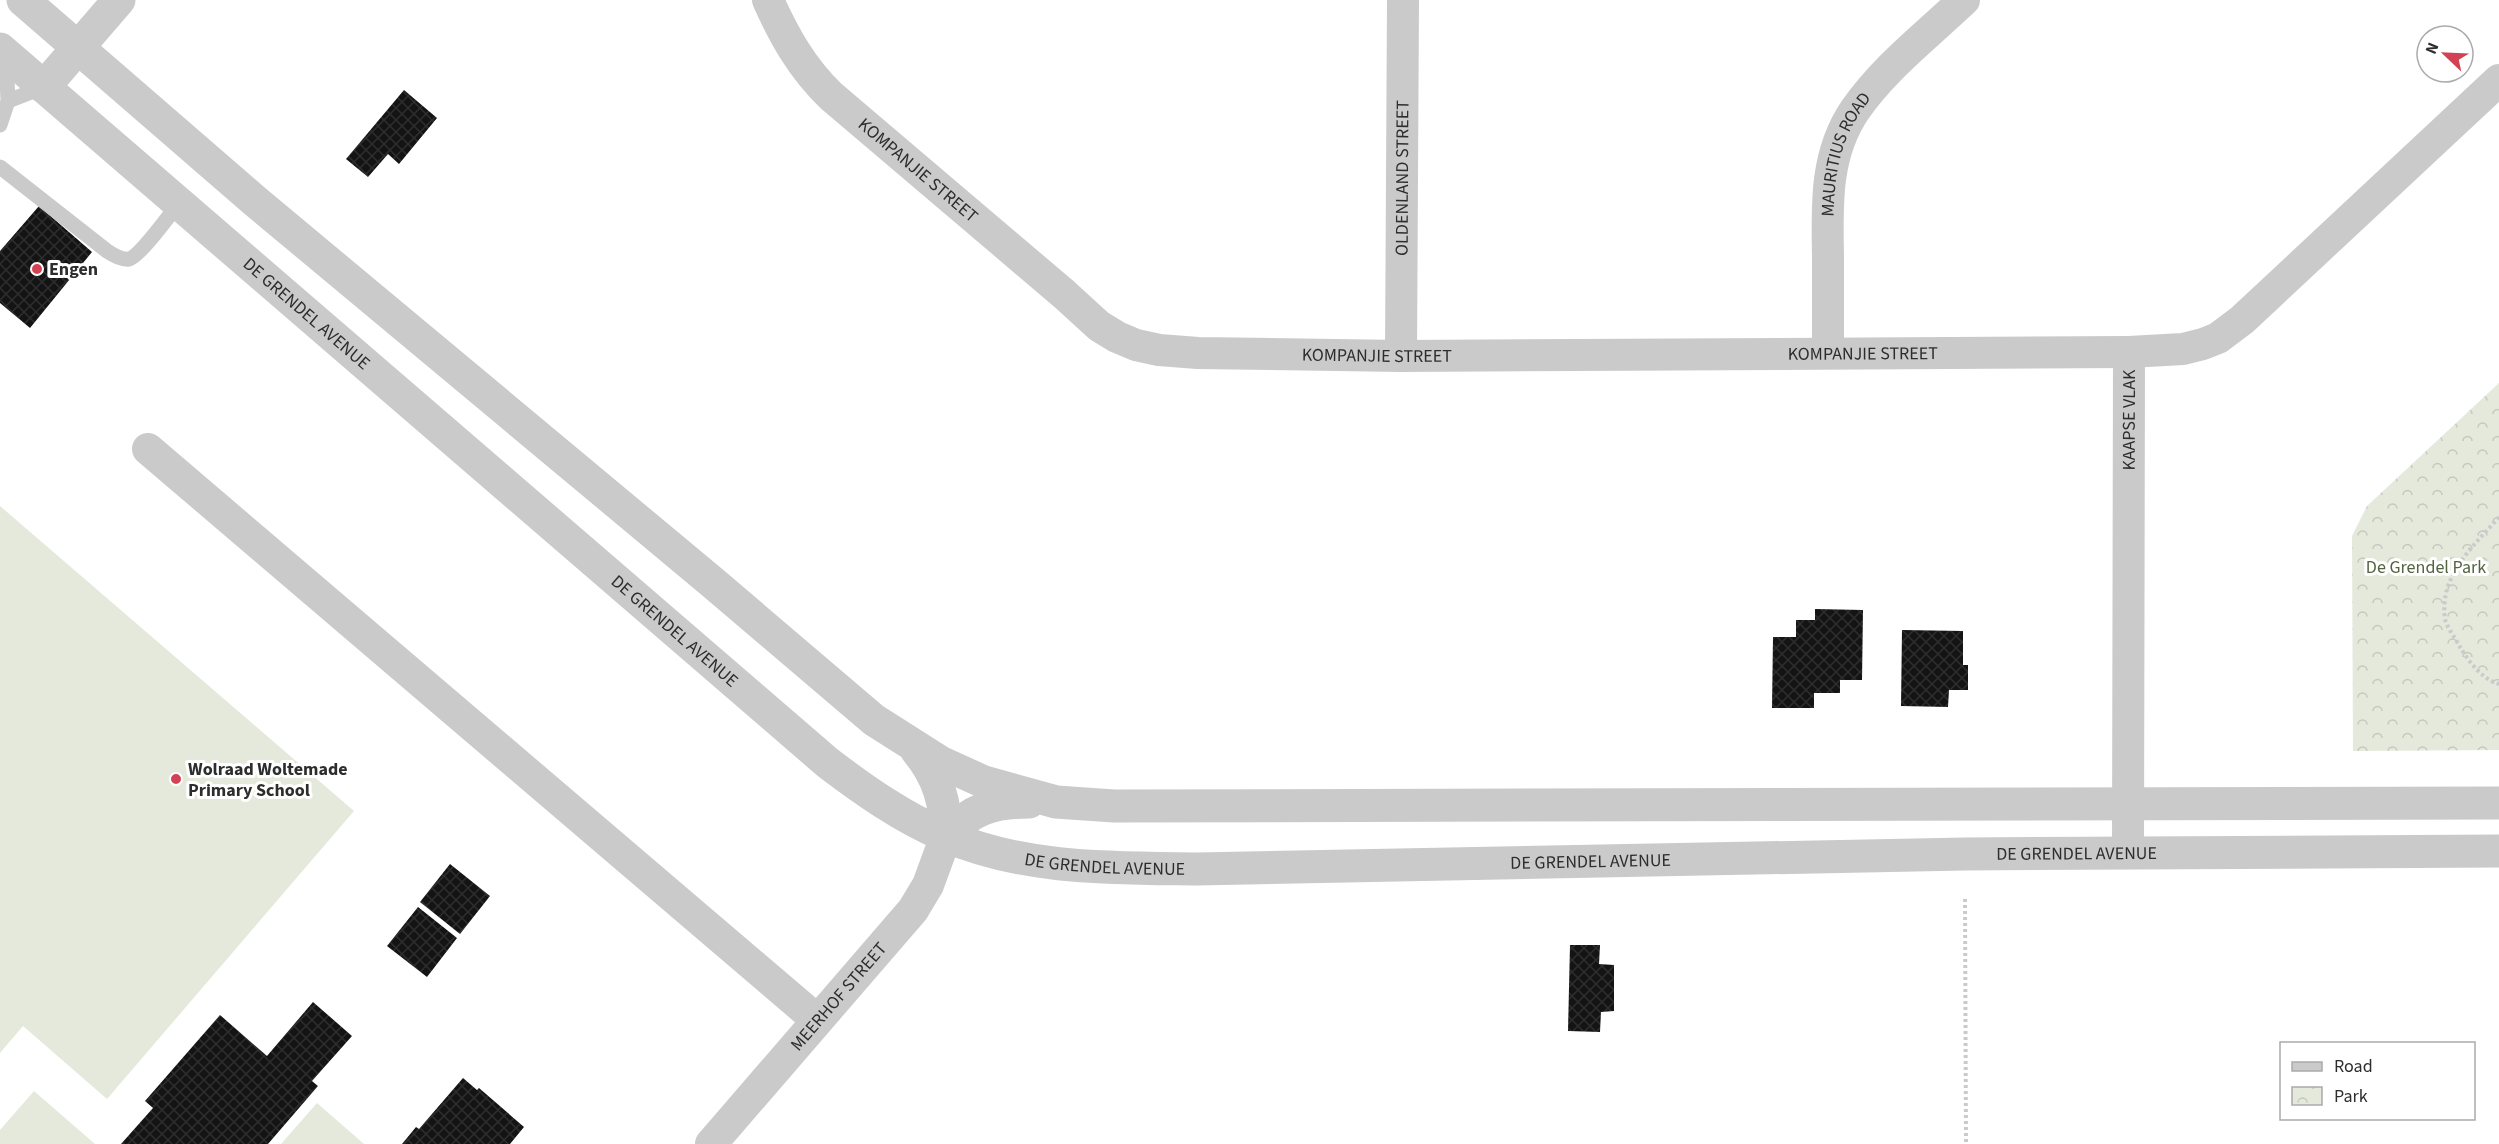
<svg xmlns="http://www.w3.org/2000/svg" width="2499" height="1144" viewBox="0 0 2499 1144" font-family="'Source Sans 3',sans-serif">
  <defs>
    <pattern id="park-crowns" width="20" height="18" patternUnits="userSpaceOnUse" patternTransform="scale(1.5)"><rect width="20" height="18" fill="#e4e9dc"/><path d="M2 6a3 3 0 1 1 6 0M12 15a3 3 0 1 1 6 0" fill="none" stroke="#c4c8bd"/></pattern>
    <pattern id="building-cross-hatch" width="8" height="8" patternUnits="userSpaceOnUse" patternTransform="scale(1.5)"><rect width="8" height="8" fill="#141414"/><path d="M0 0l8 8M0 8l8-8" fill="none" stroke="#2e2e2e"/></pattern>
  </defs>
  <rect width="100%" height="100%" fill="#fff"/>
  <path fill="url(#park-crowns)" d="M2499,383V750L2353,751L2352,536L2367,506Z"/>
  <path fill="#e4e9dc" d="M0,506L354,811L107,1099L23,1026L0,1053Z
    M34,1091L95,1144H0V1130Z
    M317,1103L364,1144H281Z"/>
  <path fill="url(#building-cross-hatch)" d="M404,90L437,118L399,164L388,154L368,177L346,159Z
    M39,206L92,252L30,328L0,303V251Z
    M1815,609L1863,610L1862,680H1840V693H1814V708H1772L1773,637H1796V620H1815Z
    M1902,630L1963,631V665H1968V690H1949L1948,707L1901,706Z
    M450,864L490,896L460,934L420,902Z
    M418,907L457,938L427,977L387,946Z
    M1570,945H1600L1599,964L1614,965V1011L1601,1012L1600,1032L1568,1031Z
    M313,1002L352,1036L312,1081L318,1086L268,1144H121L153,1108L145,1101L220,1015L267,1056Z
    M463,1078L477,1090L479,1088L524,1127L510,1144H402L416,1127L419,1129Z"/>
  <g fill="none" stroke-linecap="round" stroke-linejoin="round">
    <path stroke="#cacaca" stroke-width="4" stroke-dasharray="3 3" stroke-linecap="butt" d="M2499,517C2473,547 2439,575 2445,619C2447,628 2456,639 2460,647C2469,662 2482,679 2499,684
      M1965,899L1966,1144"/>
    <path stroke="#cacaca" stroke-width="15" d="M8,101L44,87
      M0,125L8,101L6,57
      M0,167L107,251C113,255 122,260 129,259C140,256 171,213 179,203"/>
    <g stroke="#cacaca" stroke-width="32">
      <path id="s1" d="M768,0C784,36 802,68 831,96L1064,294L1099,326L1117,337L1136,345L1159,350L1198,353L1401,356L2129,352"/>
      <path id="s2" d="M1828,352C1828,320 1828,288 1828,256C1827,205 1825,154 1855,110C1884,68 1927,35 1964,0"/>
      <path id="s3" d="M1401,356L1403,0"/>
      <path d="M148,449L817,1020"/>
      <path id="s4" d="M2128,852L2129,352L2183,349L2203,344L2218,338L2242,320L2499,80"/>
      <path id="s5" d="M711,1144L913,910L928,885L946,836"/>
    </g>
    <g stroke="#cacaca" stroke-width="33">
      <path d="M23,0L255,201L712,582L874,720L940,762L984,782L1056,802L1114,806L2499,803"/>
      <path id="s6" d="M0,49L828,763C865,791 902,817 944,835C1023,870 1113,868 1197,869L1965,854L2499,851"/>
      <path d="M44,87L119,0"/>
      <path d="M917,751C938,776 946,803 946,836"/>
      <path d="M946,836C971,809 993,802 1029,802"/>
    </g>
  </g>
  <g fill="#d14354" stroke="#fff" stroke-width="2">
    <circle cx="37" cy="269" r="6"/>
    <circle cx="176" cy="779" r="6"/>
  </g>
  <g text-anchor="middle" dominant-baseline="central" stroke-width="6" stroke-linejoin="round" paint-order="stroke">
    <g font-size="18" fill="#2d2d2d" stroke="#fff">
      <text stroke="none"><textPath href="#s2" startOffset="201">MAURITIUS ROAD</textPath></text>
      <text stroke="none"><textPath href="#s1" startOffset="230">KOMPANJIE STREET</textPath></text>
      <text stroke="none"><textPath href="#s3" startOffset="178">OLDENLAND STREET</textPath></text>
      <text stroke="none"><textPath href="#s6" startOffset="405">DE GRENDEL AVENUE</textPath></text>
      <text stroke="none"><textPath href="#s1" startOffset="1238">KOMPANJIE STREET</textPath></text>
      <text stroke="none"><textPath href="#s1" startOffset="752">KOMPANJIE STREET</textPath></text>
      <text stroke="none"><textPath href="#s4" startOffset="432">KAAPSE VLAK</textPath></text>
      <text stroke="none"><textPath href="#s6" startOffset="891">DE GRENDEL AVENUE</textPath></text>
      <text stroke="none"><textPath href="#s6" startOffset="2367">DE GRENDEL AVENUE</textPath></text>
      <text stroke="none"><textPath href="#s6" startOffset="1395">DE GRENDEL AVENUE</textPath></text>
      <text stroke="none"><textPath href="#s6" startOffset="1881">DE GRENDEL AVENUE</textPath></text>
      <text stroke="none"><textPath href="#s5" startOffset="195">MEERHOF STREET</textPath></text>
    </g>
    <g font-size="18" font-weight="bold" fill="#2d2d2d" stroke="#fff" text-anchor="start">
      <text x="49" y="269">Engen</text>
      <text x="188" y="769">Wolraad Woltemade<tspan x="188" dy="21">Primary School</tspan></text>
    </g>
    <g font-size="18" fill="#526440" stroke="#fff">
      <text x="2426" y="567">De Grendel Park</text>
    </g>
  </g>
  <rect x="2280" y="1042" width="195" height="78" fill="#ffffff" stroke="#ababab" stroke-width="1.5"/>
  <rect x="2292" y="1062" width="30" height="9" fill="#cacaca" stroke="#ababab" stroke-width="1.5"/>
  <text x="2334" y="1072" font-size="18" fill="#2d2d2d">Road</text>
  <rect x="2292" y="1087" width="30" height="18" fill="url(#park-crowns)" stroke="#ababab" stroke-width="1.5"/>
  <text x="2334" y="1102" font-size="18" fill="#2d2d2d">Park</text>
  <g transform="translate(2445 54) rotate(293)"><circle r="28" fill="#ffffff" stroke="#ababab" stroke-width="1.5"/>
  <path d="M0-4.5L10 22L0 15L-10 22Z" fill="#d14354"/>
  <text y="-9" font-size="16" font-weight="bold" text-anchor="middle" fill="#2d2d2d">N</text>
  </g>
</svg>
